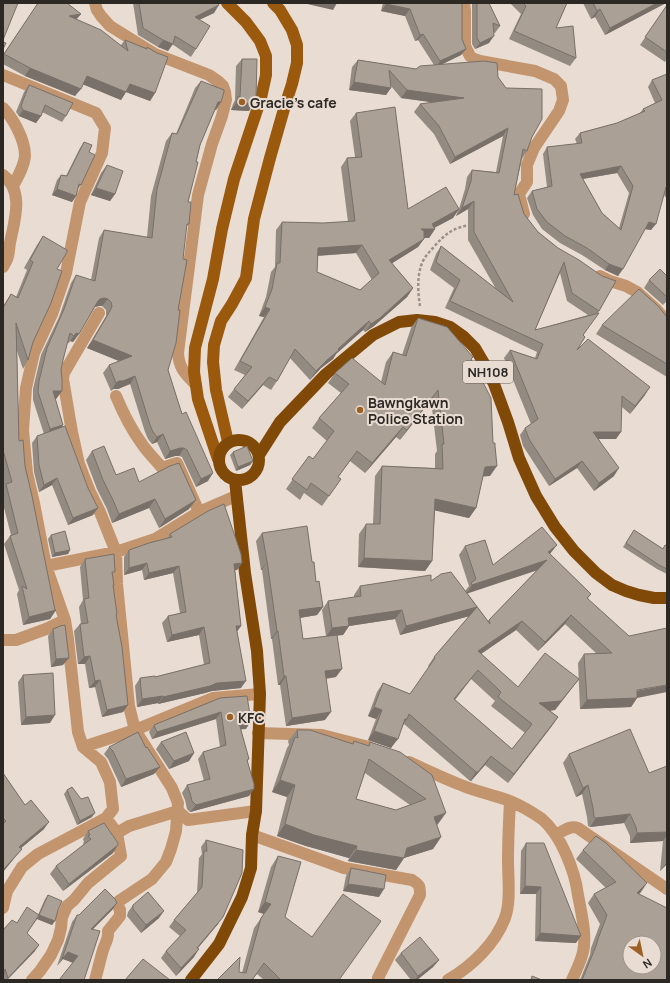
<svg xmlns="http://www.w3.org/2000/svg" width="670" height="983" viewBox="0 0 670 983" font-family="Manrope,sans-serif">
  <rect width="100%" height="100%" fill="#e9dcd2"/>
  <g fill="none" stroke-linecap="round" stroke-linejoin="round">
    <path stroke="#9b928a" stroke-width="2.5" stroke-dasharray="3 2" stroke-linecap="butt" d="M420,306C418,293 417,278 421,266C423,259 428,253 433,248C445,234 453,227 472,225"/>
    <path stroke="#c3956e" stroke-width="12" d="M95,3L97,10L101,16L110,26L155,54L209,75L219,82L223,86L225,92L226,100L222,116L212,144L198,195L178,353C179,369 186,374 196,385
      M464,3L465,11V46L470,56L474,59L480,61L535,71L554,79L561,86L563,100L559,111L534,148L527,165V182L519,194L524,214
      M3,75L96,113L105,128L102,153L80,202L66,273L52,314L34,353L26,388L23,430L27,473L34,503L46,566L65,620L68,639L78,732L83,747L101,762L110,782L113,809L106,818L38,854L22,867L7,891L3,908
      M3,108C10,115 13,120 17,128C30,154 26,162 13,186
      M3,175C25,191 14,222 10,243C8,254 10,256 3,267
      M600,276L610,281L626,286L637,292L657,310L667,322
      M116,396C123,413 131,429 142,444C148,453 156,460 162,468L177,463L199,512
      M46,566L116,552L155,539L199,512L236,496
      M3,640H16L46,629L65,620
      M258,733L322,735L369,747
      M83,747L135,730L213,698L260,694
      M409,762C426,770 443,778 461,785C477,792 494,795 510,801C522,806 532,812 542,819C561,835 575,871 578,895C581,912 587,935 583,952C581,961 576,971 572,980
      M117,833L129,826L178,811L188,820L256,811
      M252,835L344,868L412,880C420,885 420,886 420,895L381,972L378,978L379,980
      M556,835C563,831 570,825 578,828C608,849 638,869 667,889
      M32,980L40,971L51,955L58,940L61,928L62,917L67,906L74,900L88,883L121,856L117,833L106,818
      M95,980C98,970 100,960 103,950C105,943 109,939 108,931L120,916V910L117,904L119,901L152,879L166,862L171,849L176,831L178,803L172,788L135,730L129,706L117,584L116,552L100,512L90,492L79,464L72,432L63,379L64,373L68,366L99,313
      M448,980C472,966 495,944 505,918C511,901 508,878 508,860C508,840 509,821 510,801"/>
    <path stroke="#9b590e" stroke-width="12" d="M228,442L216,390L213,362L214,345L221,321L232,304L246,278L254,219L270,158L284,109L292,84L297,63V45L292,30L280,10L273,3
      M218,459L198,399L194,372L195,348L213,279L222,229L234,179L261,98L266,75V56L260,41L246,22L227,3"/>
    <path stroke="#814908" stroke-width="12" d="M219 460a20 20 0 1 1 40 0a20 20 0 1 1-40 0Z
      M259,455L280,422L326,374L373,335L399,322L417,320L435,322L450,327L464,337L475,348L485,365L494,384L508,422L519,458L536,496L555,527L574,551L596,573L612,585L626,591L639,595L654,598H667
      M191,980L219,944L242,897L251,868L252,835L256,811L260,694L257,651L245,573L235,480"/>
  </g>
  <path fill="#938a81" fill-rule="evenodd" d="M38,3L81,14L76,19L121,45L125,40L146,48L147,47L155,93L150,101L126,92L121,100L83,84L75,96L25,76L3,64V55Z
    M133,3H218L214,13L199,20L196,49L191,57L172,44L168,51L158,47L138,35Z
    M383,3H462V39L466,49L461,55L443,64L498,77L532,137L527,151L522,159L514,195L524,214L538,232L558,248L602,276L616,281L598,313L583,335L577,350L645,395L630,414L622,407L616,439H599L614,476L594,491L577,468L549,486L523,446L520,435L525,428L531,424L504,358L510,350L535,358L537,352L445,308L454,288L430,270L436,254L441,246L496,289L468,240V209L456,216L458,210L453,218L434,228L435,229L429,238H424L418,247L392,263L413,288L407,297L374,326L365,332L363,330L336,354L333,359L321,368L310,380L290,358L277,381L271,390L263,385L242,409L228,397L234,389L245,375L234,370L264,317L259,316L266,297L271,272L275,267L276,230L282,222L323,223L348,222L341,167L347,158L355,157L350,121L356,113L408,209H459L465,189L467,177L472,170L496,172L503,136L450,164L434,134L414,112L420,104L434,102L401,98L391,86L386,95L349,90L352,67L358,60L416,69L434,65L418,40L415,41L405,16L381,11ZM356,253L372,280L360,290L317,272L318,256ZM560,273L567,301L588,315L535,330Z
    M472,3H489L500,26L495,33L493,32L489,43L475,49L472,44Z
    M510,3H567L556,28L576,58L570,66L509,39L521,14Z
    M583,3H666L605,35L595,17L591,19Z
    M667,5V59L665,62L640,45Z
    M242,59L249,111L231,110L233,104L235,100L236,66Z
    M667,74V199L664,195L651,230L645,229L618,276L605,270L582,255L560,243L542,229L533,215L527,198L532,191L547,187L543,154L547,147L577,144L575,139L580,133L617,123L640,113L643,109L655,103L648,87L652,80ZM617,173L629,193L619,228L602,213L583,179Z
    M201,81L221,102L216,110H215L200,145L188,202L189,224L186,227L178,310L168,370L182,414L208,481L196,487L182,457L179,456H175L165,459L157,442L152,444L148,439L145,432L130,384L118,389H113L111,391L103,373L109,365L120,361L87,348L106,316V310L102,306H99L95,307L79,334L73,342L70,341L69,343H67L63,360L61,370L62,391L56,399H55L63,425L62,427L93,515L68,525L52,485L39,492L34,472L32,443L37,436L44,434L33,400V389L41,355L59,317L71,283L76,275L91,280L99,238L104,230L147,237L151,196L166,141L172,133L176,134L195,88Z
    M29,85L66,116L62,122L42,112L41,116L36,123L19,116L16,112L24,92Z
    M84,142L81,185L78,189L76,196L72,202L52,195L57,180L61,175L66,176L80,148Z
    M107,165L115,194L110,201L91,195L101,173Z
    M43,236L57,269L33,342L28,360L23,369L17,351L19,441L25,466L55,610H56L50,619L23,625L17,594L19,590L4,544L10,536L11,535L3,504V487L4,485L3,480V306L11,294L16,297L27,270L24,268L37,245Z
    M667,276V301L663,305L644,288L649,280Z
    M667,317V377L596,334L602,325Z
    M418,318L471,360L490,476H483L476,508L469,518L435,510L432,561L425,571L358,567L359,534L366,524H373L375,476L382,466L435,468V454L437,451L431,400L400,440L396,437L365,473L350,461L338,477L341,479L322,506L304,493L300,500L286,489L309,456L313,459L327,441L312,428L319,418L341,393L328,383L335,373L381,382L386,362L393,352L402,355L411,328Z
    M92,451L116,475L139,482L189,509L159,528L149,508L112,523L107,509L97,489L86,460Z
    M233,452L253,461L250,465L236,471L230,455Z
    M634,530L663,549L665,545L667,546V574L657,569L623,547Z
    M262,533L316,582L323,607L317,615L300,618L303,639L326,636L322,610L328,601L354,597V595L360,586L431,581L465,591L469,586L459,555L465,546L493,565L550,554L591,594L588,598L637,698L631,707L580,709L578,663L584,654H597L565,624L538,651L516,630L481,654L518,687L572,688L555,710L550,711L558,717L508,783L485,765L471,781H470L404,724L391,748L368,740L376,719L368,716L377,692L383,683L410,694L429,667L428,666L434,657L469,616L400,635L395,619L349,626L343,635H337L336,677L326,679L325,720L286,726L280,685H278L272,639H271L262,570H261L256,541ZM537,570L488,621L467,593ZM471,679L495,701L491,706L525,733L512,749L455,700Z
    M170,534L242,563L237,570H235L241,626L237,631L241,688L212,691L205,693L158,704V703L137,707L135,686L140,678L155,677L204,665L199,635L167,642L162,623L168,616L180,613L173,573L144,580L142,570L124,575V557L129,550L167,538Z
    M51,535L70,550L68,554L52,557L48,539Z
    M85,559L112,575L116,616L128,705L123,712L102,717L95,687L89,688L85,664H78L74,631L80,624H81L79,607L83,600L80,567Z
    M53,629L63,665L51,667L48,636Z
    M23,675L50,723L21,725L18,682Z
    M220,698L246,729H241L248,761L249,796L190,812L187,809L185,800L182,793L187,785L204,781L198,759L203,752L220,747L216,719L152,739L149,732L154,725Z
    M297,730L352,744L354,741L368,746L370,742L432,775L438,824L437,825L441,837L433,849L404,858L396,870L348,861L349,858L306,846L277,836L287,797L272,792L287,748L289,745L288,741ZM365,773L410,805L396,810L356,799Z
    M161,742L194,753L189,761L169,769L156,749Z
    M109,747L154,774L121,787L108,759L104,754Z
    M569,754L649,773L667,767V864L660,871L663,841L630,843V836L624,823L590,827L588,826L587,817L582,794L576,797L563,763Z
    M3,773L25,805L44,829L21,848L22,849L16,856L3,872Z
    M67,790L92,817L77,825L64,794Z
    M88,831L113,853L63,891L50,874L56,866L84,845L83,843L84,842L83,839Z
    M206,840L218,924L198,948L194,957L176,976L161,958L166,951L180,936L169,927L174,920L197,893L199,858L202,854L201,847Z
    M526,843L576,943L535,941L536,894H520L521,851Z
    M583,850L641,892L639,894L666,980H580L590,955L591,948L600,924L588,903L594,894L606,888L576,859Z
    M278,856L285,917L339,980H264L257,974L252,980H217L239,972L242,973L254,928L264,914L258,912L271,867Z
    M351,868L379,897L343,891L346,876Z
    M48,895L58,910L52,925L37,919L27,933L35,951L7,980H3V930L16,923L38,915L45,899Z
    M117,903L112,910L93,929L73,962L63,959L57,966L72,922L77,915H79Z
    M133,905L159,918L141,933L127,916L128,912Z
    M401,953L439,960L433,967L417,980H411L395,960Z"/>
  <path fill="#787069" d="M303,3H337L333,10Z
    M657,3H666L605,35L610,28Z
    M386,4L410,9L405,16L381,11Z
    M219,5L214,13L190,24L195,17Z
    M600,9L595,17L591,19L597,11Z
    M81,14L75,21L69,16Z
    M423,34L418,40L415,41L420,35Z
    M494,36L489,43L475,49L480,43Z
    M163,40L173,44L168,51L158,47Z
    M466,49L461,55L436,67L440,61Z
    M30,68L81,89L75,96L25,76Z
    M87,76L130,84L155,93L150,101L126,92L121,100L82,84Z
    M354,82L391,88L386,95L349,90Z
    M407,90L464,98L458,106L401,98Z
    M218,102H221L216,110H213Z
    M236,103H254L249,111L231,110Z
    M23,110L41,116L36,123L19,116Z
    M508,128L503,136L450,164L455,157Z
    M621,166L617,173L576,180L580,174Z
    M96,188L115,194L110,201L91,195Z
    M57,189L76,196L72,202L52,195Z
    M474,201L468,209L456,216L462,208Z
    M459,209L453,218L432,229H435L429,238H415L421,229L432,224Z
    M649,222L656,224L651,230L645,229Z
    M424,239L418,247L383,269L389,260Z
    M362,245L356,253L312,256L318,248Z
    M609,264L623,269L618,276L605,270Z
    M413,288L407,297L374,326L365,332L371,324Z
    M104,298L108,299L102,306H99L95,307L98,301L100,299Z
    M265,307L270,309L264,317L259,316Z
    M369,321L363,330L336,354L333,359L321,368L310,380L316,371L338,349Z
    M76,333L79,334L73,342L70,341Z
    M93,340L132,356L126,364L87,348Z
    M135,376L130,384L118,389H113L111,391L116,383L119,381Z
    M269,377L263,385L242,409L248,401Z
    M650,387L645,395L630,414L635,406Z
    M438,390L431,400L400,440L407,430Z
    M53,391H62L56,399H47Z
    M63,425L58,433L45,437L50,429Z
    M403,427L396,437L365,473L372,463Z
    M593,432H621L616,439H588Z
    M163,434L157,442L152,444L157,437Z
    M180,448H184L179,456H175L165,459L170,451Z
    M253,461L250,465L236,471L238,467Z
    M582,461L577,468L549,486L555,479Z
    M497,466L490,476L478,477L485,467Z
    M619,468L614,476L594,491L599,483Z
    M213,473L208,481L196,487L201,479Z
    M57,478L52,485L39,492L44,485Z
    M155,499L149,508L112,523L119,514Z
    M435,499L476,508L469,518L428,509Z
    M196,500L189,509L159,528L165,519Z
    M98,508L93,515L68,525L73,518Z
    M557,545L550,554L541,561L548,552Z
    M70,550L68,554L52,557L55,553Z
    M364,558L432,561L425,571L358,567Z
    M547,560L541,569L466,594L472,585Z
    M267,561L262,570H261Z
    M147,563L142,570L124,575L129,568Z
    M242,563L237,570L229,571L234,564Z
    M179,566L173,573L144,580L149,573Z
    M323,607L317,615L293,619L299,610Z
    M477,607L470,616L400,635L406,626Z
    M56,610L50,619L23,625L29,617Z
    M402,610L395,619L349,626L343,635L326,637L332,628L348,618Z
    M571,615L565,624L538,651L545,642Z
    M522,621L516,630L472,660L478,651Z
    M236,626H241L236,633Z
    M204,627L199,635L167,642L172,635Z
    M277,631H278L272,639H271Z
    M90,656L85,664H78L84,657Z
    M69,658L63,665L51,667L56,659Z
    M342,669L336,677L319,679L325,671Z
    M478,670L471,679L448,708L454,699Z
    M284,676H286L280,685H278Z
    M579,679L555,710L533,712L539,703Z
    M100,680L95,687L89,688L95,681Z
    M246,681L241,688L212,691L205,693L158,704L163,697L217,683Z
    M667,685V692L637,698L631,707L580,709L587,700Z
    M163,696L158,703L137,707L142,699Z
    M128,705L123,712L102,717L107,710Z
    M374,707L382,710L376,719L368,716Z
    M221,712L216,719L152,739L157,732Z
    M331,712L325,720L286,726L292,718Z
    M55,715L50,723L21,725L26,717Z
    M558,717L552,726L508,783L514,774Z
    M405,719H407L400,728Z
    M251,721L246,729L234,730L239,723Z
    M374,731L398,739L391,748L368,740Z
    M194,753L189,761L169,769L174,761Z
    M491,756L485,765L471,781H470L476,772Z
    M160,767L154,774L121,787L126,779Z
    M280,780L295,785L287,797L272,792Z
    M588,785L582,794L576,797L583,788Z
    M254,789L249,796L190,812L196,805Z
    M95,813L92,817L77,825L80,821Z
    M446,813L438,824L426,829L434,817Z
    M630,814L624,823L590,827L596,818Z
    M49,822L44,829L14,854L19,847Z
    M285,824L357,846L349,858L306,846L277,836Z
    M667,832V835L663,841L630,843L637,833Z
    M441,837L433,849L404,858L396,870L348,861L356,850L407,848Z
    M118,845L113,853L63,891L69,884Z
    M22,849L16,856L3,872V870Z
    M667,862V864L660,871Z
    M647,883L641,892L631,902L637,893Z
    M348,884L384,889L379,897L343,891Z
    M525,886L541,887L536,894H520Z
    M265,902L271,904L264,914L258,912Z
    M117,903L112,910L86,936L91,929Z
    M164,911L159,918L141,933L146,925Z
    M39,915L55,921L52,925L37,919Z
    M223,917L218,924L192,955L197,948Z
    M540,933L581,936L576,943L535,941Z
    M39,945L35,951L7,980H6Z
    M199,949L194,957L176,976L181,968Z
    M68,952L78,956L73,963L63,959L57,966L62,959Z
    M439,960L433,967L417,980H415L418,976Z"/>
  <path fill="#aba096" stroke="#787069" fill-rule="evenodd" d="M3,3H18L3,40Z
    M38,3H67L81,14L69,16L101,30L128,51L125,40L147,49V47L157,53L168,57L155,93L130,84L126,92L87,76L81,89L30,68L4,54Z
    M139,3H218L219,5L195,17L210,26L196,49L175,36L173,44L163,40L143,28Z
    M386,3H462V39L466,49L440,61L423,34L420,35L410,9L386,4Z
    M477,3H489L500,26L493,23L494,36L480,43L477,38Z
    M523,3H567L556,28L573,26L576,58L514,31L526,6Z
    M593,3H657L610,28L600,9L597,11Z
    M667,5V52L645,37Z
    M3,42L6,43L3,49Z
    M242,59H257L256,98L254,103H236L238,96L240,97Z
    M358,60L416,69L420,66L484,61L497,63L498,77L506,88L542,89V119L532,137L527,151L523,149L514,195L518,194L524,214L538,232L558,248L579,260L602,276L616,281L599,311L572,293L564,262L535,330L599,313L583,335L585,337L577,350L588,339L650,387L635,406L622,396L621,432H593L619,468L599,483L582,461L555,479L529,439L525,428L538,419L510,350L537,359L543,344L450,301L460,280L436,262L441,246L513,302L474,232V201L462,208L471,181L472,170L499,173L508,128L455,157L439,126L420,104L464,98L407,90L389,70L391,88L354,82Z
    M667,74V188L666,187L656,224L649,222L623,269L609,264L587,248L565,236L547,222L537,209L532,191L552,186L547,147L582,143L580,133L617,123L645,111L643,109L662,100L652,80ZM621,166L633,186L621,230L602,213L580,174Z
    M201,81L224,90V92L221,102H218L200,145L196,162H198L188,202H191L189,224H187L183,259L187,260L178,310H180L176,343L168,370L182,414L186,412L213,473L201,479L187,450L184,448H180L170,451L163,434L157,437L153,432L150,425L135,376L123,381H119L116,383L109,365L132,356L93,340L111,309L112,306L111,302L108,299L104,298L100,299L98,301L79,334L76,333L74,336L70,333L63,360L61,370L62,379V391H53L63,425L50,429L38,392L39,381L47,348L64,309L76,275L95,281L104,230L152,238L157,189L172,133L177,134Z
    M29,85L73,103L66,116L45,105L41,116L23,110L21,106Z
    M395,107L408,209L446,187L459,209L432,224L435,229H421L424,231V239L389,260L413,288L380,318L371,324L369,321L338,349L339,350L327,360L316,371L295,349L277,381L269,377L248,401L234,389L252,367L240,361L270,309L265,307L272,289L277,263H280L282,222L323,223L355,221L347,158L362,157L356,113ZM362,245L379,273L360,290L317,272L318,248Z
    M84,142L92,145L89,152L95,155L81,185L79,184L76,196L57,189L61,175L67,176Z
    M107,165L123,171L115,194L96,188Z
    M43,236L67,250V252L57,269L62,271L51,303L33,342L28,360L16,323L19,441L23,440L25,466L32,496L55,610H56L29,617L22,586L27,589L10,536L18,533L6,484L12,482L3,450V308L11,294L18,298L33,262L30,260Z
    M660,269L667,276V297L649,280Z
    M639,289L658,306L667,317V364L602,325Z
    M418,318L447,327L473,357L471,359L491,398L493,443H495V446L497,466L485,467L476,508L435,499L432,561L364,558L366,524H380L382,466L443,469L442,444H444L438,390L407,430L403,427L372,463L357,451L338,477L341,479L329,496L311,483L307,490L292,479L309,456L313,459L334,431L319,418L349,384L335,373L352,358L385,385L393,352L406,356Z
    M65,426L88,488L98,508L73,518L57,478L44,485L39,465L37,436Z
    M104,446L116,475L134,468L139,482L170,466L179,463L196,500L165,519L155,499L119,514L113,500L103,480L92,451Z
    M247,446L253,461L238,467L233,452Z
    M224,504L241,554L242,563L234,564L241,626H236L246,681L217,683L210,686L163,697V696L142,699L140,678L155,676V677L210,663L204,627L172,635L168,616L186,612L179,566L149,573L147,563L129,568V550L149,543L172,537L170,534L208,511Z
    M307,526L312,562H314L316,582L319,581L323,607L299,610L303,639L337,635L342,669L325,671L331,712L292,718L286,676H284L278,631H277L267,561L262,533Z
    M542,527L557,545L548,552L591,594L587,598L629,636L667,628V685L637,690V698L587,700L584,654L612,653L571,615L545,642L522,621L478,651L518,687L545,653L579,679L561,701L539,703L558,717L514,774L491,756L478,772H476L409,714L407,719H405L398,739L374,731L382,710L374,707L383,683L410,694L435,658L434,657L477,607L406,626L402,610L348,618L349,626L332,628L328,601L361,596L360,586L431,575V581L441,574L451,572L490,624L489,620L547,560L472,585L471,583L476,579L465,546L485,540L493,565ZM478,670L501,692L498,697L532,724L512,749L454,699Z
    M634,530L663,549L665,545L667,546V569L659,565L626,543Z
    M65,531L70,550L55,553L51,535Z
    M114,554L115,572H112L114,585H113L117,614L116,615L122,647L128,705L107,710L100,680L95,681L90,656L84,657L80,624L88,623L84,599L89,598L85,559Z
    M65,625L69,658L56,659L53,629L60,626Z
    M53,673L55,715L26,717L23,675Z
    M247,696L251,721L239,723L249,759L247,760L254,784V789L196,805L192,801L190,793L187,785L210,779L203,752L226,745L221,712L157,732L154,725L220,698Z
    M630,729L649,773L667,766V832L637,833L636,827L630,814L596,818L594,817L593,808L588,785L583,788L569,754Z
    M297,730H310L353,744L354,741L369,746L370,742L400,752L432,775L446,813L434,817L441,837L407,848L404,858L356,850L357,846L314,835L285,824L295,785L280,780L295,737L298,738ZM369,759L426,799L396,810L356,799Z
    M138,732L146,748L147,747L160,767L126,779L113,751L109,747Z
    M186,732L194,753L174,761L161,742Z
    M3,773L25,805L31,800L49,822L19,847L22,849L3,870V824L6,821L3,818Z
    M72,787L81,799L88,797L95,813L80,821L67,790Z
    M104,823L118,843V845L69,884L56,866L91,839L88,836L90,835L88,831Z
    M596,836L606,843L647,883L637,893L667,908V976L666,980H582L596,946L598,939L607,915L594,894L616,882L583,850ZM630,943H654V967H630Z
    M206,840L243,850L242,873L223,917L197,948L199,949L181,968L166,951L186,930L174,920L202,887L204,851H207Z
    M526,843H544L581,936L540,933L541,887L525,886Z
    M278,856L301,862L285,917L312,937L343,894L381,921L339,980H281L264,963L252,980H217L240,957L239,972L246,973L261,918L271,904L265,902Z
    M351,868L386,875L384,889L348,884Z
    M105,889L115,899L117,903L91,929L100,931L84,980H59L78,956L68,952L62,959L77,915H79Z
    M148,892L164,911L146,925L133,909V905Z
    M48,895L62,901L58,910L55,921L39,915Z
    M27,907L39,915L27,933L39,945L8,978L5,969L3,978V930L12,920L17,923Z
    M420,937L439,960L418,976L401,953Z
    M143,959L170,980H125Z
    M532,976L542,980H531Z"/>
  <g fill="#9e6125" stroke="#e9dcd2" stroke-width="1.5">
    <circle cx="242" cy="102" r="4"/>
    <circle cx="360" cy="410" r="4"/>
    <circle cx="230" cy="717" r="4"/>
  </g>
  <g text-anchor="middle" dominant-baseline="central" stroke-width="4" stroke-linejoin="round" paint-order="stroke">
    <rect fill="#e9dcd2" stroke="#655e58" stroke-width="1" x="463" y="361" width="50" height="22" rx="3"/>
    <g font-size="13" font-weight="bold" fill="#2c2824">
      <text x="488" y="372">NH108</text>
    </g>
    <g font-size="14" font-weight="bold" fill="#2c2824" stroke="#e9dcd2" text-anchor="start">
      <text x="250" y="102">Gracie's cafe</text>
      <text x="368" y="402">Bawngkawn<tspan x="368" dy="16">Police Station</tspan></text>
      <text x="238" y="717">KFC</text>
    </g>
  </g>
  <rect width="670" height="983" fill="none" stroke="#2c2824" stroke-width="8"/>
  <g transform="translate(642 955) rotate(147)"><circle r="19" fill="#e9dcd2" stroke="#9d948c"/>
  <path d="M0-3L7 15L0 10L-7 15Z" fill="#9e6125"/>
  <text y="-6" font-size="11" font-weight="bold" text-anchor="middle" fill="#2c2824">N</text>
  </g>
</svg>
